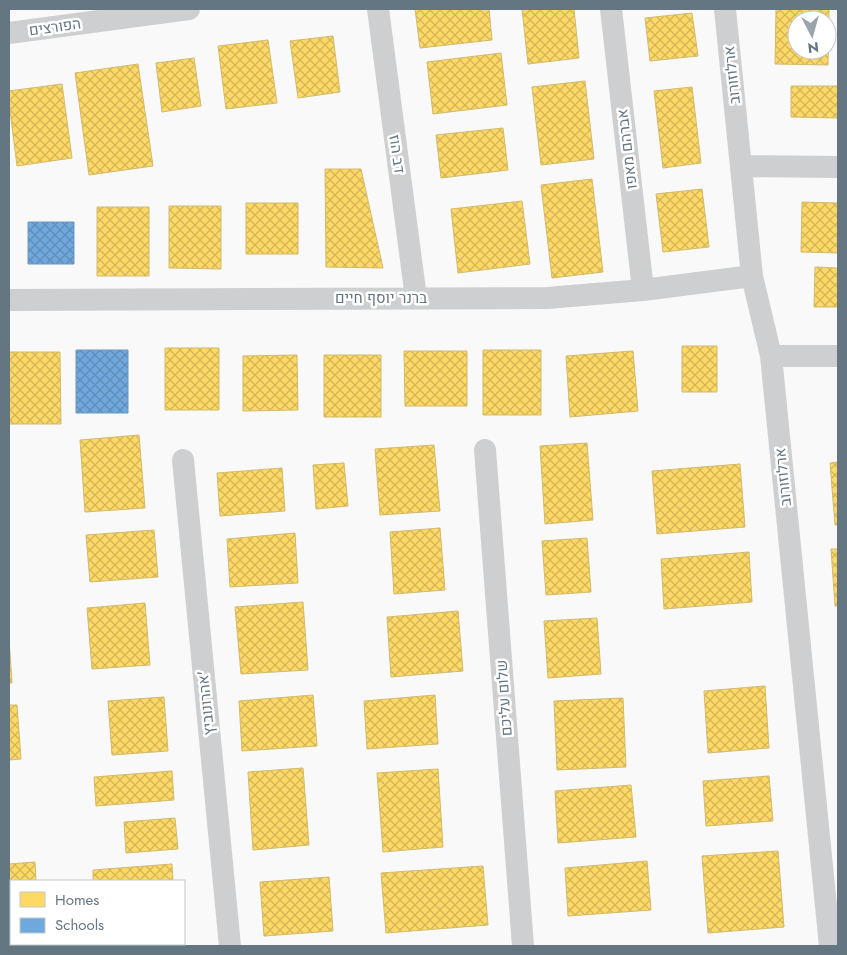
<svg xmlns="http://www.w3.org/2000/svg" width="847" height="955" viewBox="0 0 847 955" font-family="Jost,Heebo,sans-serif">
  <defs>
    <pattern id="homes-cross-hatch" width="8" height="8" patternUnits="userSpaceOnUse" patternTransform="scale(1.25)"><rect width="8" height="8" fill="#ffd966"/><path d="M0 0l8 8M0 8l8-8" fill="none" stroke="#d2b559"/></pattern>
    <pattern id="schools-cross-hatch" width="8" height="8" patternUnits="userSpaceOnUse" patternTransform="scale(1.25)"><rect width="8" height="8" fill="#6fa8dc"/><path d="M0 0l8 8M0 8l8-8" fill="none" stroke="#5f8db8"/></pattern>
  </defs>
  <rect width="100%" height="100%" fill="#f9f9f9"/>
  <path fill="url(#homes-cross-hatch)" stroke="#d1bb6f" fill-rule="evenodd" d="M415,9H489L492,40L420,48Z
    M522,9H574L579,58L528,64Z
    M776,9H829L828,65L775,64ZM797,20H827V50H797Z
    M692,13L698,56L650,61L645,18Z
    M333,36L340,92L298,98L290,41Z
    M268,40L277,103L226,109L218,46Z
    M501,53L507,105L433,114L427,62Z
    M194,58L201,106L162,112L156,63Z
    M138,64L153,166L89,175L75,73Z
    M585,81L594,159L541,165L532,87Z
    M62,84L72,158L17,166L9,103V91Z
    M791,86H838V118L791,117Z
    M692,87L701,163L663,168L654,91Z
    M503,128L508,170L441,178L436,135Z
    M325,169H361L383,268L326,267Z
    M592,179L603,272L552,278L541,185Z
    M702,189L709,247L663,252L656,194Z
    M522,201L530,264L458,273L451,209Z
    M802,202L838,203V253L801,252Z
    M246,203H298V254H246Z
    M169,206H221V269L169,268Z
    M97,207H149V276H97Z
    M815,267L838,268V307H814Z
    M682,346H717V392H682Z
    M165,348H219V410H165Z
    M483,350H541V415H483Z
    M404,351H467V406H405Z
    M633,351L638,411L570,417L566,356Z
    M9,352H60L61,424H9Z
    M297,355L298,410L243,411V356Z
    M324,355H381V417H324Z
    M139,435L145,508L85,512L80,440Z
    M587,443L593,520L545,524L540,446Z
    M434,445L440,511L380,515L375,449Z
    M838,462V525H835L830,463Z
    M344,463L348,506L316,509L313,465Z
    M740,464L745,527L657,534L652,471Z
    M282,468L285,511L220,516L217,473Z
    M440,528L445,590L394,594L390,532Z
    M154,530L158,577L90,582L86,535Z
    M295,533L298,583L230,587L227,539Z
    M587,538L591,592L546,595L542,541Z
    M831,549H838V606H835Z
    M749,552L752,602L664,609L661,559Z
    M303,602L308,670L241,674L235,607Z
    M145,603L150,665L92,669L87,608Z
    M458,611L463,671L391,677L387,617Z
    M597,618L601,674L548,678L544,621Z
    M9,638L12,683H9Z
    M765,686L769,748L708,753L704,691Z
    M313,695L317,746L242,751L239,701Z
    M435,695L438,744L367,749L364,701Z
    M164,697L168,751L112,755L108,701Z
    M623,698L626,767L557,770L554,701Z
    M9,705H17L21,759L9,760Z
    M303,768L309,845L253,850L248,772Z
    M438,769L443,847L383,852L377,773Z
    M172,771L174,800L96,806L94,777Z
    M769,776L773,821L706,826L703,781Z
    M631,785L636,837L558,843L555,791Z
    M175,818L178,849L126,853L124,822Z
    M778,851L784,927L708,933L702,856Z
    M647,861L651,910L568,916L565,868Z
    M35,862L36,881H11V940H9V864Z
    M172,864L173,881H93V870Z
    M483,866L488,925L386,933L381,873Z
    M329,877L333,931L264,936L260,882Z"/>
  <path fill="url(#schools-cross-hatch)" stroke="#6c99c1" d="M28,222H74V264H28Z
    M76,350H128V413H76Z"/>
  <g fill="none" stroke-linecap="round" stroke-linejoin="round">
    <path stroke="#cecfd0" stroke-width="22" d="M378,9L416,298
      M611,9L643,290
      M725,9L752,276L771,356L830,946
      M9,33L189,9
      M742,166L838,167
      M9,300L547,298L643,290L752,276
      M771,356H838
      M485,450L523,946
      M183,460L230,946"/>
  </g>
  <g text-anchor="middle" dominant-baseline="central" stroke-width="5" stroke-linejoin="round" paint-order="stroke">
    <g font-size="15" fill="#657683" stroke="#fff">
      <text transform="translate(55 27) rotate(-8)">הפורצים</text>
      <text transform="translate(732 75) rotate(-96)">ארלוזורוב</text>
      <text transform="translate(627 149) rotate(-97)">אברהם מאפו</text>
      <text transform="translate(397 154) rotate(82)">דב הוז</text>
      <text x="381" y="298">ברנר יוסף חיים</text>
      <text transform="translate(783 477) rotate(-96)">ארלוזורוב</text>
      <text transform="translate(504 698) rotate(-94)">שלום עליכם</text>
      <text transform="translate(206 703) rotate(-96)">אהרונוביץ'</text>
    </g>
  </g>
  <rect width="847" height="955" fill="none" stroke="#657683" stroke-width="20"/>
  <rect x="10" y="880" width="175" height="65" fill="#ffffff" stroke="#c1c8cd"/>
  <rect x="20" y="892" width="25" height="15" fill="#ffd966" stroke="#c1c8cd"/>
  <text x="55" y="905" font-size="15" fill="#657683">Homes</text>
  <rect x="20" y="918" width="25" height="15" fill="#6fa8dc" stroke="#c1c8cd"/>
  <text x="55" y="930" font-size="15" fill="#657683">Schools</text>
  <g transform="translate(812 35) rotate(174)"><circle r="24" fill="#ffffff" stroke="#c1c8cd"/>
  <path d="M0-4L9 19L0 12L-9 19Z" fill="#99a4ac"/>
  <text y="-8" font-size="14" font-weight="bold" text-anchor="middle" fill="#657683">N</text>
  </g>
</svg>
